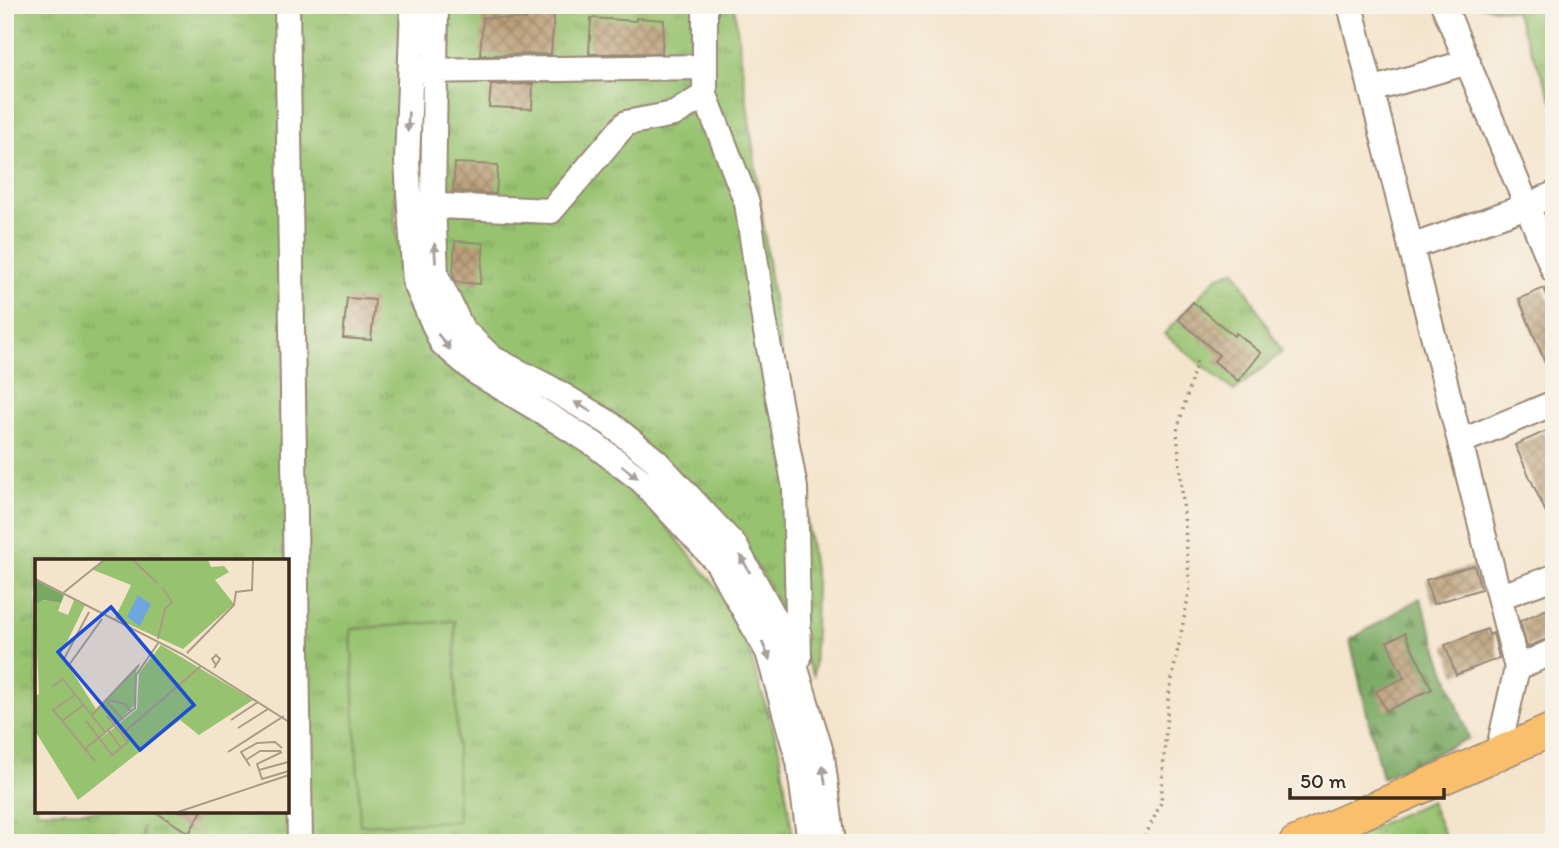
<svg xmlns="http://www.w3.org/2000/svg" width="1559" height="848" viewBox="0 0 1559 848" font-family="Itim,sans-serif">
  <defs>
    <pattern id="grass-tufts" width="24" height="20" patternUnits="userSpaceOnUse" patternTransform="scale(1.75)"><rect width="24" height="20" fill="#97c26f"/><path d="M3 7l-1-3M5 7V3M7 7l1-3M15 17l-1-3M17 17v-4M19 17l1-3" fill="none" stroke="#7c9e5b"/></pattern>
    <pattern id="forest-firs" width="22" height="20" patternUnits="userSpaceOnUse" patternTransform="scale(1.75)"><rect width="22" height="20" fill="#79a862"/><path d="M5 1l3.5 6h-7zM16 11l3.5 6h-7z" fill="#648950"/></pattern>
    <pattern id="building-cross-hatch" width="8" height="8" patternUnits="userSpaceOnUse" patternTransform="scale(1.75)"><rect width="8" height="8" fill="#bca07b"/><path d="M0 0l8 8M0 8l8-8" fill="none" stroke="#9a8364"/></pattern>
  </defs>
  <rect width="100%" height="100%" fill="#f7f3e8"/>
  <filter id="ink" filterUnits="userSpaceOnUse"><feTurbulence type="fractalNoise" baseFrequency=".0143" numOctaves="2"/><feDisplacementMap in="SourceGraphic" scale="14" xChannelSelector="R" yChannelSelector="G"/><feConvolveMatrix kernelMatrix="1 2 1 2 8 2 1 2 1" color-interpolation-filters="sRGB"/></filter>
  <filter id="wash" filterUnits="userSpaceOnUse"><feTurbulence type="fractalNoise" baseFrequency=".00686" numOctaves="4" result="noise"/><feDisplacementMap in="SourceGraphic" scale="28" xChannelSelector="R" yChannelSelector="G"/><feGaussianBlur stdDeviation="1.57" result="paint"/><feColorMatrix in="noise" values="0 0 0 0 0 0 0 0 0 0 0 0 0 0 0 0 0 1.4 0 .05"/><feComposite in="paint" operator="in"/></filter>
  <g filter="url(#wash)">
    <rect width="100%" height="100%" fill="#f4e4cc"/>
    <path fill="url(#grass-tufts)" stroke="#697646" stroke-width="2" d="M5,5H401L395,221L405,289L577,447L648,504L719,590L747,645L779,748L794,843H293L287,561H37V811H287V589L290,843H144L143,826V843H5Z
      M446,5H701L702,62L444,66Z
      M710,5H734L775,314L816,582L814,676L762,573L681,475L481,340L447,277L441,211L552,216L628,127L709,99Z
      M1473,5H1554V104L1515,11Z
      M701,71L700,93L623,118L547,205L441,201L443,76Z
      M1235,270L1282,352L1234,391L1164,334L1217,277Z
      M1430,801L1448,843H1339Z"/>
    <path fill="url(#forest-firs)" stroke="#5a6940" stroke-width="2" d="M1420,598L1469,738L1382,778L1350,640Z"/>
    <path fill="#97c26f" stroke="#697646" stroke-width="2" d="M455,621L458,821L360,825L351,629Z"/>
    <g id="blocks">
      <path fill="url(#building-cross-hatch)" d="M526,14L554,16L551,54L480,55L483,17L526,20Z
        M591,18L636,21V18L664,20L662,53L589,54Z
        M533,84L532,109L489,107L491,85Z
        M455,163L498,165L496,194L453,191Z
        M455,241L484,243L480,284L456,282L453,275Z
        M1544,288L1554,312L1553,382L1519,299Z
        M347,298L375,300L371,340L343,338Z
        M1193,302L1234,336L1236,333L1261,353L1238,381L1214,361L1219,355L1178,319Z
        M1546,431L1554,448V530L1515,445Z
        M1474,565L1481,589L1433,604L1426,580Z
        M1554,606V636L1527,647L1520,621Z
        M1487,629L1489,635L1493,633L1499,658L1456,675L1445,645Z
        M1405,633L1432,689L1386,711L1376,691L1404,678L1387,642Z
        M154,811H202L189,833Z"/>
    </g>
  </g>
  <g filter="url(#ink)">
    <use href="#blocks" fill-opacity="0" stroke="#988775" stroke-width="2"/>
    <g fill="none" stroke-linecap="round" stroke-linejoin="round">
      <g stroke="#988775" stroke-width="28">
        <path id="minor" d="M287,5L300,843
          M413,5L407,162L415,282L442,343L477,373L541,411L594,444L642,481L717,562L768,652L799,762L810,843
          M436,5L433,204L436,275L462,329L492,358L552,389L609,423L656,461L735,546L788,642L822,756L833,843
          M705,5V95L747,203L766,332L795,488L799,658
          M1350,5L1517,668
          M1444,6L1554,271
          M419,71L705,67
          M1371,90L1468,62
          M417,205L551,211L626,123L674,114L705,95
          M1411,247L1527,206L1554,194
          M1460,442L1554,403
          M1499,597L1554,577
          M1498,752L1517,668L1554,651"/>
      </g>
      <g stroke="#988775" stroke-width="35">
        <path id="major" d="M1295,843L1554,729"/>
      </g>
      <path stroke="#988775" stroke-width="3.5" stroke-dasharray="2 5" stroke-linecap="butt" d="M1142,843L1161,803L1168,699L1190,588L1177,431L1197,360"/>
      <use href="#minor" stroke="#fff" stroke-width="24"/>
      <use href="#major" stroke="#f9bf6d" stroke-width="32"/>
    </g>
    <defs><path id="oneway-solid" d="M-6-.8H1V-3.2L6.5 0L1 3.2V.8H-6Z" transform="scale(1.75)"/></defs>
    <g fill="#a79f9a">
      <use href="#oneway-solid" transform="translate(408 122) rotate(92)"/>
      <use href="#oneway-solid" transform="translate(435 253) rotate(-93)"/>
      <use href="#oneway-solid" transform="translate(444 342) rotate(52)"/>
      <use href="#oneway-solid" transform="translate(583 407) rotate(-149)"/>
      <use href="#oneway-solid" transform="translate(630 472) rotate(37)"/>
      <use href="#oneway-solid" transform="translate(745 564) rotate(-119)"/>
      <use href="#oneway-solid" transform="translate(766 651) rotate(67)"/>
      <use href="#oneway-solid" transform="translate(824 775) rotate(-98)"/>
    </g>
  </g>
  <g transform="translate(35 559)">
    <rect width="254" height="254" fill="#f4e4cc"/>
    <path d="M70,1H173L176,8L189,7L194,13L180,21L199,45L148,90L80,59L96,26L56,10ZM7,41L26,44L23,52L33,56L39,41L50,46L26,95L61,150L105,104L101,113V145L65,180L102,150L104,114L126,86L218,141L164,176L145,161L43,241L0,172V137L4,135L0,46Z" fill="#97c26f"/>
    <path d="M0,21L29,36L26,44L8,41L0,46Z" fill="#79a862"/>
    <path d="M103,36L116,45L105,67L92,58Z" fill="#6ea7de"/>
    <path fill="none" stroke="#aa9a86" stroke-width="2" d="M98,1L122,24M0,20L147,95L254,163M28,34L69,1M123,80L130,50L137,43L128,29M152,94L199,46L201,33L217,31L218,1M29,100L54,53M34,106L67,60M179,109L185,100L181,96L177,100L181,106M17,128L28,120L70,173M40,136L18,151L60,202M74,141L90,145L96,153M72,143L88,161M57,156L104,106M196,161L223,143M27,162L48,146M51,162L77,196L93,183L72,157M203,169L233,150M73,171L86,189M87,175L166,107M50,190L100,149L101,116L124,83M193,193L249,157M247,193L222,205L227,220L254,212M211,201L225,192H246M215,207L206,193L222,184L240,183L247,189M224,211L253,203M143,253L254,216"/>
    <path fill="#1d4ed8" fill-opacity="0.15" stroke="#1d4ed8" stroke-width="3.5" d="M76,48L159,146L105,191L23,93Z"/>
    <rect width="254" height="254" fill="none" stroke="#3b2a1e" stroke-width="3.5"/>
  </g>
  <rect width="1559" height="848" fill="none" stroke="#f7f3e8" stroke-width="28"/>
  <path d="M1290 788v10h154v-10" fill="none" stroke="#3b2a1e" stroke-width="3.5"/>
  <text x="1300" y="788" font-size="21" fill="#3b2a1e" stroke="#f7f3e8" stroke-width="5" paint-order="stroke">50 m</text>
</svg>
